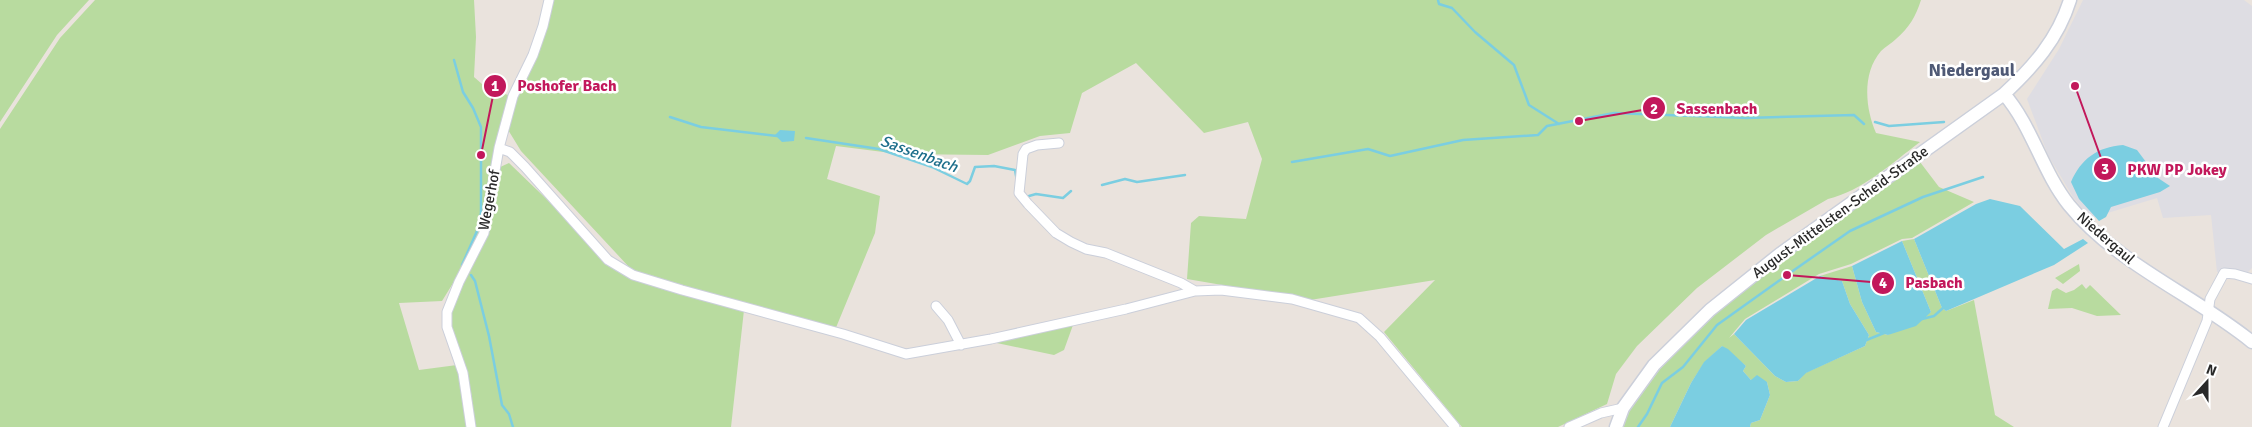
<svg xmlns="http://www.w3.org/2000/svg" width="2252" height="427" viewBox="0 0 2252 427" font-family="Signika,sans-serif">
  <rect width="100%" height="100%" fill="#eae3dd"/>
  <path fill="#dedde3" d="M2083,0H2244L2252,6V268L2247,273L2230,271L2217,272L2211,215L2163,218L2157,198L2091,218L2073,197L2048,155L2027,99L2059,49Z"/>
  <path fill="#b8db9f" d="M0,0H89L57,35L0,122Z
    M95,0H474L476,37L474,77L490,91L513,96L549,0H1921C1916,16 1909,28 1896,39C1892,43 1885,47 1881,51C1862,73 1865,108 1876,133L1920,142C1892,163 1862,191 1828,199L1766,235L1697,288L1637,346L1616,374L1607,404L1558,427H1462L1384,332L1435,280L1310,300L1187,279L1191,223L1199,216L1246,219L1262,159L1248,122L1204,133L1136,63L1082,93L1070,133L1040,136L988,155L899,154L836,146L827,179L880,196L875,233L835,330L636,272L629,267L521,151L507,128L513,96L502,117L482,223L477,237L468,259L442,301L399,303L419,370L457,365L465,392L468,427H0V129L60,38Z
    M1920,162L1939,187L1974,202L1912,238L1902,239L1851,264L1819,274L1745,319L1729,338L1734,334L1775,376L1786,382L1798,381L1805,373L1865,346L1869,335L1850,304L1842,281L1820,276L1852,266L1862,302L1876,332L1888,335L1931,312L1902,241L1914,239L1942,308L1946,311L1974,300L1995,415L2014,427H1750L1751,423L1760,420L1770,395L1767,382L1751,380L1743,371L1746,366L1722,346L1704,363L1691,383L1670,427H1623L1630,410L1660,369L1715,311L1844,215Z
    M509,163L563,215L599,256L624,274L744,310L731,427H475L471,392L450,328V317L452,303L484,242L498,168Z
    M2079,264L2080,271L2063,284L2055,278Z
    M2082,284L2086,289L2090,285L2121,315L2097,316L2072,308L2048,309L2052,291L2057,288L2066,293L2074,290Z
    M1073,325L1064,350L1054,355L992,342Z"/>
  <path fill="#7bcee1" d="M780,130L795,131L794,141L782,142L775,135Z
    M2123,145L2137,150L2158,178L2170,186L2160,192L2111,207L2106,217L2099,221L2079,199L2071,182C2081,159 2097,147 2123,145Z
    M1990,199L2020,206L2064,249L2083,239L2088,243L2054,265L1946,311L1942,308L1914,239L1976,204Z
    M1902,241L1931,312L1916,326L1888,335L1876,332L1862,302L1852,266Z
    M1820,276L1842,281L1850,304L1869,335L1865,346L1806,373L1798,381L1786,382L1775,376L1734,334L1746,320Z
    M1722,346L1728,349L1746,366L1743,371L1751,380L1757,375L1767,382L1770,395L1760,420L1751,423L1750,427H1670L1691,383L1704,362Z"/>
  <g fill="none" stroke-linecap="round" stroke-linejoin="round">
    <path stroke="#7bcee1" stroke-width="2.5" d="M1438,0L1439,4L1452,8L1475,32L1514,65L1529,105L1559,124
      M454,60L463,92L473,108L481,127V213L477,231L462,265
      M670,117L701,127L777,136
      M1875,122L1889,126L1944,122
      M806,138L879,149L932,167L967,184L970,181L975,167L994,166L1015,170L1017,181
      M1292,162L1368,149L1390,156L1463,140L1538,135L1547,126L1614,113L1746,118L1854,115L1864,124
      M1102,185L1125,179L1137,182L1185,175
      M1029,196L1036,194L1063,198L1071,191
      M471,275L475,281L489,336L502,405L509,414L513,427
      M1922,319L1934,316L1943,308
      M1864,341L1884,333
      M1638,427L1647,414L1662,383L1683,367L1717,325L1787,275L1850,231L1923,197L1983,177"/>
    <g stroke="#cbcfda" stroke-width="11">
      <path id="minor" d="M1059,143L1037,145L1026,149L1023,154L1019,193L1028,204L1056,233L1071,242L1086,249L1106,253L1181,283L1195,291
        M499,148L510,152L525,167L608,260L633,275L682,290L843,334L906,354L991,339L1126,309L1195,291L1221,290L1292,299L1359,318L1380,337L1455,427
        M936,306L948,320L961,345
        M471,427L463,373L447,327V312L459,282L484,233L499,148L513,96L533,55L543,26L549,0
        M1569,427L1601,413L1623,408
        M2163,427L2207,321L2210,299L2224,273L2235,274L2252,279"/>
    </g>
    <g stroke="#cbcfda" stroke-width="15">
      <path id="secondary" d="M2004,94C2032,126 2042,171 2069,205C2118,265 2193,294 2252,342
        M1616,427L1623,408L1654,365L1710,310L1780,254L2004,94C2033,67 2058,39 2070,0"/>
    </g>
    <use href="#minor" stroke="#fff" stroke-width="9"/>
    <use href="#secondary" stroke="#fff" stroke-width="12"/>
  </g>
  <g text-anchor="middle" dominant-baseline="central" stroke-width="5" stroke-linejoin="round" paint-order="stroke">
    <g font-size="15" fill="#292929" stroke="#fff">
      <text transform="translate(489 200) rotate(-79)">Wegerhof</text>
      <text transform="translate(1840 212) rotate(-36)">August-Mittelsten-Scheid-Straße</text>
      <text transform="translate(2106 238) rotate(41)">Niedergaul</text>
    </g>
    <g font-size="16" font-style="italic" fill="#1c6e8b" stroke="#fff">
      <text transform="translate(919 154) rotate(20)">Sassenbach</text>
    </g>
    <g font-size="18" font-weight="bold" fill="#4f5975" stroke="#fff">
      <text x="1972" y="70">Niedergaul</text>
    </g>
  </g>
  <path fill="none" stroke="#c2185b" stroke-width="2" d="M481 155L495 86M1579 121L1654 108M2075 86L2105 169M1787 275L1883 283"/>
  <g fill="#c2185b" stroke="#fff" stroke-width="2">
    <circle cx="481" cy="155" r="5"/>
    <circle cx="1579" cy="121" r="5"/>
    <circle cx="2075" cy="86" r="5"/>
    <circle cx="1787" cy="275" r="5"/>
    <circle cx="495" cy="86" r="12"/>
    <circle cx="1654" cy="108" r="12"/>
    <circle cx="2105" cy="169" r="12"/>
    <circle cx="1883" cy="283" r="12"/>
  </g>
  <g font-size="15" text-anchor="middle" font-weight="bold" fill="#fff">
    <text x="495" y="91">1</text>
    <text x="1654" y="114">2</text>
    <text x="2105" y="174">3</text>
    <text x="1883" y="288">4</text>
  </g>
  <g font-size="16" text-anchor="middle" font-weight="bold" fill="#c2185b" stroke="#fff" stroke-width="5" stroke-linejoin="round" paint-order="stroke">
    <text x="567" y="91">Poshofer Bach</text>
    <text x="1717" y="114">Sassenbach</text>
    <text x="2177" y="175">PKW PP Jokey</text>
    <text x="1934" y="288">Pasbach</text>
  </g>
  <g transform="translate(2207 382) rotate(21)" stroke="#ffffff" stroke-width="4" paint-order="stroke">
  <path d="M0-4L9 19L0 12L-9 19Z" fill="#292929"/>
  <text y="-8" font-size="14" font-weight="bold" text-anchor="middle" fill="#292929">N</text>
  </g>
</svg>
